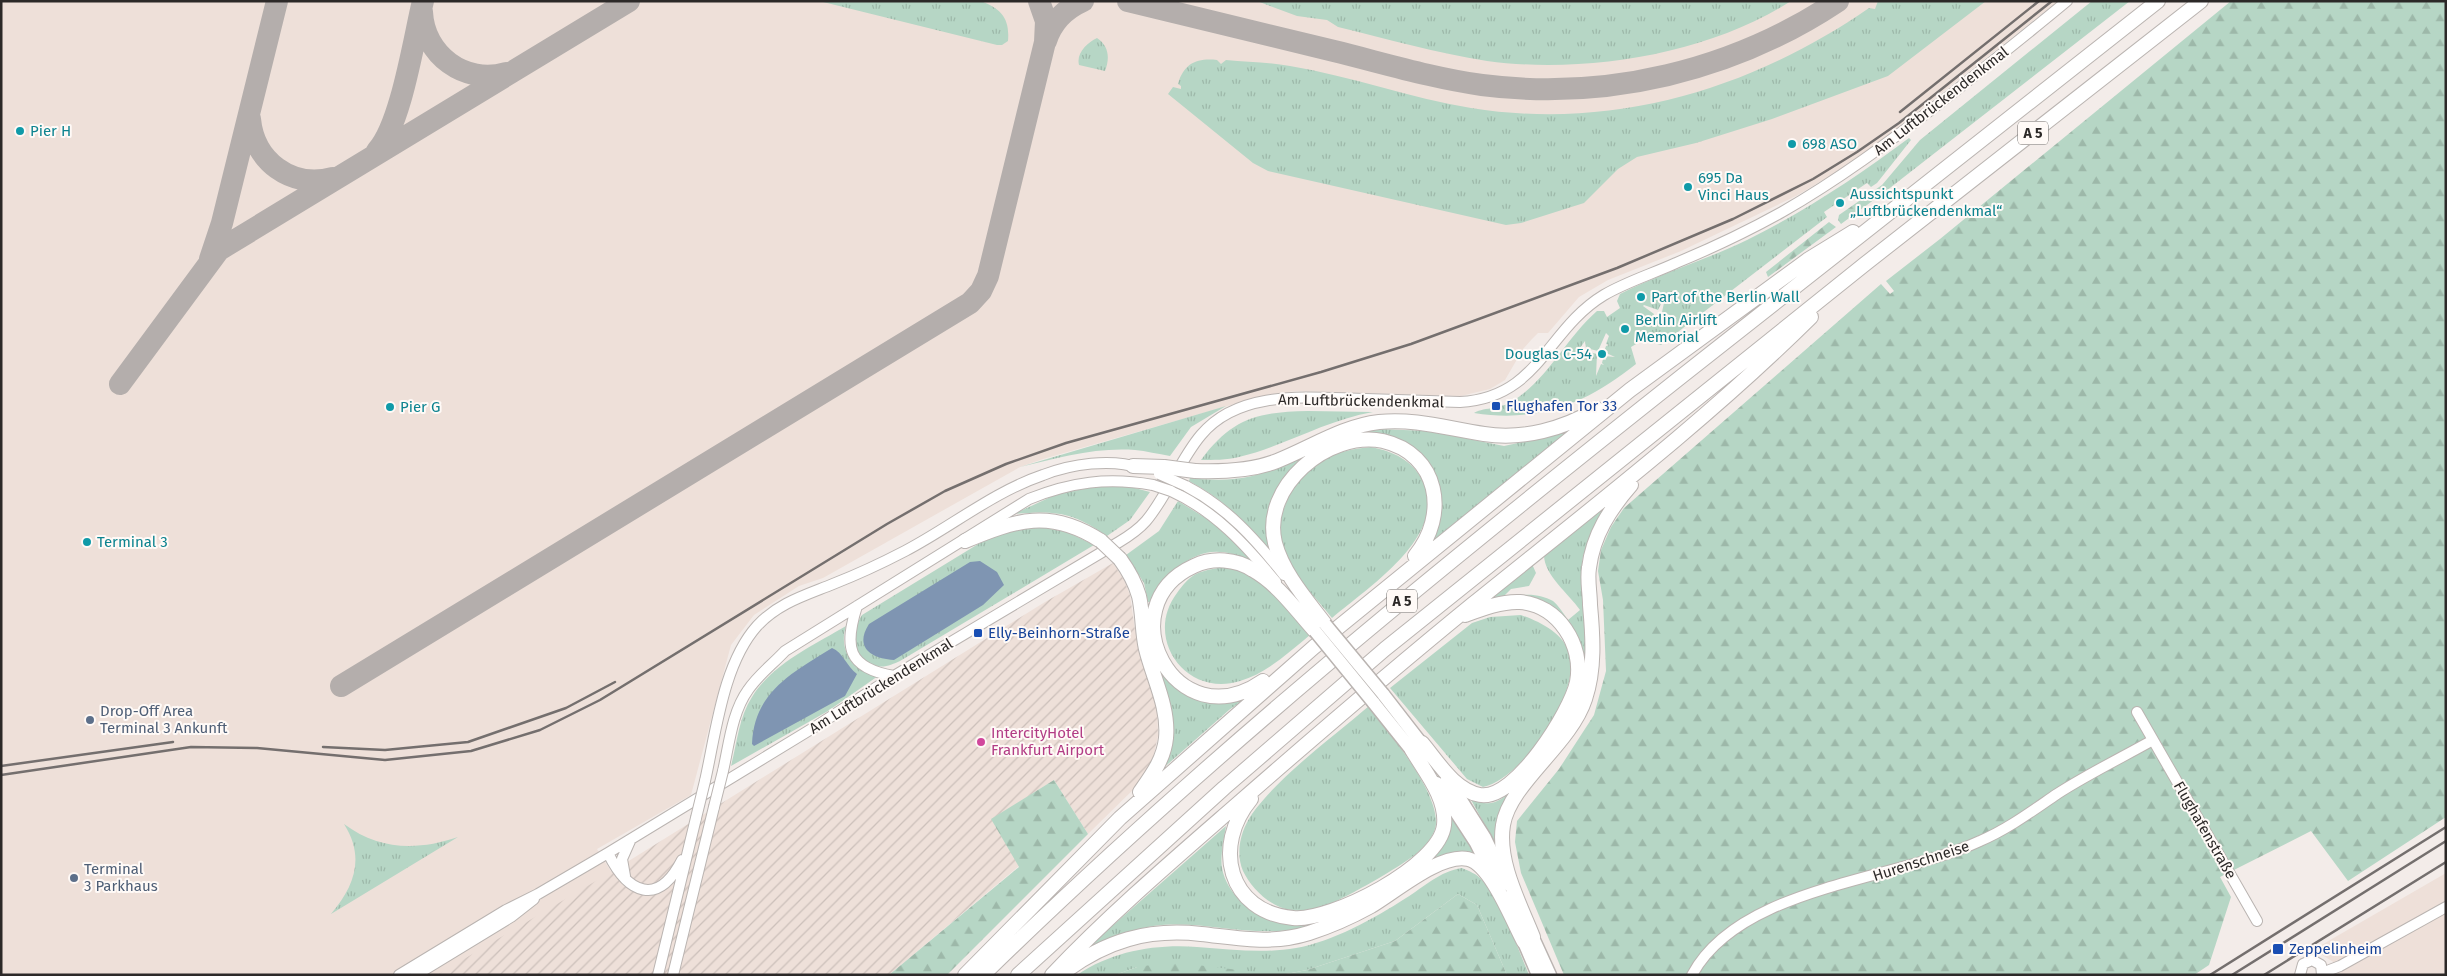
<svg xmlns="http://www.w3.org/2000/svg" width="2447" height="976" viewBox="0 0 2447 976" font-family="'Fira Sans',sans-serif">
  <defs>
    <pattern id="industrial-furrows" width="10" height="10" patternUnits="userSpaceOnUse" patternTransform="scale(1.25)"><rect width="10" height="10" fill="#eee0d9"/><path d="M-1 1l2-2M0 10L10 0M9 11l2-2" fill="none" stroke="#ccc0ba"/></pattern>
    <pattern id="grass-tufts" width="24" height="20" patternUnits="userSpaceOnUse" patternTransform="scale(1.25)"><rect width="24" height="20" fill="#b6d6c5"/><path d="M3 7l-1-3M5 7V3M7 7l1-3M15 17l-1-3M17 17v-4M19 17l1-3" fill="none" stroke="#9db8a9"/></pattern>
    <pattern id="forest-firs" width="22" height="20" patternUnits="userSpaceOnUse" patternTransform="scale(1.25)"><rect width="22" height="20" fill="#b6d6c5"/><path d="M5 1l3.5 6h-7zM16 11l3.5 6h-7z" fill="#9db8a9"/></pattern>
  </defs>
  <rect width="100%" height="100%" fill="#f3ece9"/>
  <path fill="#eee0d9" d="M1,1H2058L1869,150L1833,174L1796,196L1681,251L1608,280L1579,297L1548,333H1538L1532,339L1523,349L1505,380L1490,389L1461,396L1297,391L1266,395L1043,459L1020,467L823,578L799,586L754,615L731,645L691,795L597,849L617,881L647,975H1Z
    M2446,873V903L2335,963L2319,953L2306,954Z
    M2446,913V975H2335L2396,938Z"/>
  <path fill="url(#industrial-furrows)" d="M1113,563L1124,580L1130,595L1135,630L1157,702L1158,736L1152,763L1140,783L1088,834L1054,780L992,819L1019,866L889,975H437L611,872L1045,602Z"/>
  <path fill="url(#grass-tufts)" fill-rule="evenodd" d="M819,1H981C1001,9 1010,18 1008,41L1002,45H997Z
    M1257,1H1791C1707,55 1584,74 1487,61C1437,53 1387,39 1338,27L1327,20L1297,16Z
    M1878,1H1986L1888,76L1772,119L1696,143L1637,157L1618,169L1584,203L1521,223L1506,225L1268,171L1253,163L1168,94L1173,87L1181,89V86L1178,84C1184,63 1197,58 1217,60L1221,64L1226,60C1247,62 1269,62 1290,66C1351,76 1410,98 1471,108C1614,131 1752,89 1869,8L1875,9Z
    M2092,1H2130L1886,191L1882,185L1920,140Z
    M1097,38C1109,46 1110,58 1105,71L1079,65C1076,53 1087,43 1097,38Z
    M1909,138L1911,140L1877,183L1871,187L1867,183L1824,212L1827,217L1661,345L1643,340L1631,347L1636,364C1586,404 1538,423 1474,413C1480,408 1501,409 1513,401C1549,378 1566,338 1597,311H1604L1607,317L1620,308L1617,301L1620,294C1661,273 1706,260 1747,240C1804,212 1858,176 1909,138ZM1661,298L1669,301L1664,303L1662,312L1677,318H1663L1662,320L1659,317L1656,322L1657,316L1653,317L1654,314L1643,306L1644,305L1658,310L1662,302L1659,299ZM1606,333L1609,336L1606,344L1609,345L1606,346L1605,349L1608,352H1604L1615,357L1604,356L1606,360L1603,359L1602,363L1604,365L1601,364L1596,376L1597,354L1585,351L1581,356L1580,348L1585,341L1586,348L1598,351Z
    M1226,406L1191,427L1170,456C1158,454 1146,451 1135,450C1096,447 1057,458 1020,467Z
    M1308,411L1373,412C1326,420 1285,446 1239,457C1227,460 1213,460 1201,460C1232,418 1258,412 1308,411Z
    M1378,429L1429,431L1504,446L1563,433L1566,436L1430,543C1448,513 1439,493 1427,463L1362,437L1283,483L1271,553C1248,523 1223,499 1189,481L1190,478C1211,480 1231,481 1252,476C1296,465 1333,439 1378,429Z
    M1371,447C1394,452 1411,459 1423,481C1450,535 1366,589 1332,618C1316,598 1296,579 1286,556C1270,519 1291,480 1323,460C1338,451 1354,449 1371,447Z
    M1099,486L1131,487L1150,492L1130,520L1107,536C1073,512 1055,510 1014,514L1057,494Z
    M1178,501L1217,525L1253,560L1250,562C1206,536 1174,563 1153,602H1148L1144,583L1126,555L1159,531Z
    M1608,502L1597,521L1583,556L1581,574L1589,668L1572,711L1576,636L1514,598C1523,592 1543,595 1553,601C1558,605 1564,614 1568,620L1580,610C1569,594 1544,575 1544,555Z
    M1040,527L1067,532L1094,545L900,661C893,664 885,668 877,666C851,661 851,632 862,615L988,538L1015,529Z
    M1532,564L1536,573L1529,586L1511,589L1502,598L1486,602Z
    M1230,567C1268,580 1285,606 1310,635C1288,653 1267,673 1240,681C1186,698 1143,638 1177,593C1182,586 1188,578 1196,574C1207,569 1218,568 1230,567Z
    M1521,615C1540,622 1564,633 1570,655C1580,695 1522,779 1483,787L1467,779L1390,688L1472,623L1490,617Z
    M846,626C838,650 853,671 878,676L828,711L731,766C737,743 739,717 752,697C772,664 814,645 846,626Z
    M1160,669C1196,710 1207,701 1256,691L1229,710L1160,771L1167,756L1157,671Z
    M1369,706C1389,733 1437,789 1436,823C1436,834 1425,847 1416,854C1400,867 1333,906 1314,910C1307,911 1297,911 1291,910C1271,908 1251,888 1243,871C1235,852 1241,830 1252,814C1279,776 1333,737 1369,706Z
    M1514,789C1501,812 1495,821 1498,849L1470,798C1491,808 1497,803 1514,789Z
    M1450,813L1479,858L1415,873C1434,855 1452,841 1450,813Z
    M344,824C379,850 417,851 458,837L331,914C355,886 365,857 344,824Z
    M1226,826C1224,839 1220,855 1222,868C1227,895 1253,915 1277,922C1286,925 1299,922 1307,927C1252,940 1206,919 1153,926C1126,930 1102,944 1078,956Z
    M1462,868C1469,871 1477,874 1482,880C1501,901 1518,948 1529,975H1507L1477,905L1458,894L1395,941L1307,970L1281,975L1137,967L1115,975H1077C1113,951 1155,944 1197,947C1230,949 1263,954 1296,948C1332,942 1375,918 1406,898C1424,887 1440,871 1462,868Z"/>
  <path fill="url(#forest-firs)" d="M2231,1H2446V817L2348,881L2311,831L2220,877L2231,897L2209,965L2194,975H1564L1521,873L1515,842L1517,821L1559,769L1594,715L1606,671L1603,600L1598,571L1601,550L1611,527L1624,508L1881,284L1890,294L1894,291L1886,281L1940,239Z
    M1882,185L1886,191L1841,224L1838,220L1839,215Z
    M1829,222L1836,227L1768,277L1766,272Z
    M1054,780L1088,834L947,975H889L1019,867L991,819Z
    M1458,894L1477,905L1507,975H1115L1137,967L1172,962L1281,975L1307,970L1395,941Z"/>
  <path fill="#7f95b2" d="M980,561L997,572L1004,585L983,605L894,660C871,659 854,647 869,624L970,562Z
    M832,648C843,652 847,667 857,674L845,696L754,746L752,744C754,692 792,673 832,648Z"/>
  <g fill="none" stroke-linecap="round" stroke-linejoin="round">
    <path stroke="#b4aeac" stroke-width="22" d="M1128,1C1197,18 1266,35 1334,51C1383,63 1432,78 1482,85C1606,101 1733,71 1838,1
      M422,12C424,55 465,85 506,73
      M1046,41C1052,22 1065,9 1083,1
      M250,119C254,161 291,189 333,178
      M377,151C401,125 414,38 423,1
      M210,259L222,223L277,1
      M120,384L219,250L629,1
      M341,686L970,303L981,291L988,276L1045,42L1046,21L1039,1"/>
    <g stroke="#bab4b1" stroke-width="12">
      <path id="minor" d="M1186,486C1228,508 1255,539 1284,575
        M1171,491C1215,511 1246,545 1276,582
        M857,606C844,647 847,668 894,676
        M2137,712L2257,921
        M723,771C729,745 732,712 748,690C758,675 773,664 785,651L1029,499C1071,482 1108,477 1153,485
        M705,781C716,732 723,664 757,626C778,603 806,595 833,584C856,575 882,563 905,551C951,527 993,492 1043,475C1071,464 1111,458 1140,468
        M608,853C628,894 658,907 682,860
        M625,876L622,859L630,841
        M2322,973L2340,966L2446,907
        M399,975L506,910L538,894L608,853L818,725L894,676L1119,542C1129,536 1139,529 1146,521C1168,495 1179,461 1201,435C1240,388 1312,398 1366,399C1397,400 1429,401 1460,402C1539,398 1546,330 1604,295C1626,282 1652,274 1676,263C1712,248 1748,231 1782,212C1838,180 1889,142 1940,103C1983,69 2025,36 2067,1
        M416,975L511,917L534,899
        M658,975L696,818
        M673,975L714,807
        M1692,975C1740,886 1894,881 1980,841C2008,829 2032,811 2057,794C2088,774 2121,758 2153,740
        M2300,975L2303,964L2312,960L2321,965L2322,975"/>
    </g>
    <g stroke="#bab4b1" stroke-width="15">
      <path id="major" d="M1383,694L1428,752
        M1373,702L1417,757
        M1447,778L1485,838L1507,884
        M1437,783L1476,843L1493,877
        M1529,929L1550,975
        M1520,933L1538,975"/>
    </g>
    <g stroke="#bab4b1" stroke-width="16">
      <path id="highway" d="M1133,466L1164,467
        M1195,471C1222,472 1251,471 1277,461C1310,448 1343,426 1379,422C1415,418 1449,429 1484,434C1523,440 1563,429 1597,409
        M965,541C1016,520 1050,508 1101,541
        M1120,559C1128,570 1135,582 1139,596C1143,613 1142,632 1146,649C1153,678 1169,707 1166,738C1164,759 1152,775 1140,792
        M1325,624C1306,599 1283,573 1275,543C1261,487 1328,430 1383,441C1439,454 1449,515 1415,556
        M1263,681C1175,742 1106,606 1194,566C1213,557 1236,559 1253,570C1278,584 1296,610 1315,631
        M1422,743C1438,762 1454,790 1480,795C1515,801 1571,711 1577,682C1584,645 1558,605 1520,602C1502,601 1481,609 1465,615
        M1251,799C1212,846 1228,912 1293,918C1330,922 1440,866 1444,825C1447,798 1425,772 1412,750
        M1533,937C1520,904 1497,862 1503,825C1510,783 1570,745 1585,699C1595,669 1593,637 1590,605C1590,593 1587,580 1589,568C1593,535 1610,509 1631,485
        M1063,973C1105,941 1148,928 1201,934C1239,938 1271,945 1309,933C1331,926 1351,917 1371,906C1395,892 1440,853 1468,859C1491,864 1513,922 1524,942
        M965,975L1120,818L1314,647L1630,390L1809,259L1853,232
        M983,975C1203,760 1441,567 1682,376C1840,251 1999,126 2158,1
        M1018,975L1224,788L1385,649L1865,264L2201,1
        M1052,975C1109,915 1172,861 1234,807C1313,738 1392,670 1473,604C1588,511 1706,421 1811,317"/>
    </g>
    <use href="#minor" stroke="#fff" stroke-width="10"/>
    <use href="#major" stroke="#fff" stroke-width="12"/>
    <use href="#highway" stroke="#fff" stroke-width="14"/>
    <path stroke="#746f6e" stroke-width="2.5" d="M1900,112L2039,1
      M323,747L385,750L468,742L566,708L615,682
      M1,766L173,742
      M1,775L191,747L257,748L385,760L471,751L540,730L600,700L887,524L945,491L1006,464L1066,443L1321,372L1411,344L1617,268L1733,219L1813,179L1857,152L1899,123L2052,1
      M2210,975L2446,827
      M2232,975L2446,841
      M2264,975L2446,862"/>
    <g stroke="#bab4b1" stroke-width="12" stroke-linecap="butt">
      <path id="minor-bridge" d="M1159,474L1186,486
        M1153,485L1171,491
        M714,807L723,771
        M696,818L705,781"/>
    </g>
    <g stroke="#bab4b1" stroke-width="15" stroke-linecap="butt">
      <path id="major-bridge" d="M1325,624L1383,694
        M1315,631L1373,702"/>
    </g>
    <g stroke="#bab4b1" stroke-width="16" stroke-linecap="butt">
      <path id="highway-bridge" d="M1164,467L1195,471
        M1101,541L1120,559"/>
    </g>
    <use href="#minor-bridge" stroke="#fff" stroke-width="10"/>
    <use href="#major-bridge" stroke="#fff" stroke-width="12"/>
    <use href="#highway-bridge" stroke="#fff" stroke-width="14"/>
  </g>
  <g fill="#0f9aa8" stroke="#fffaf7" stroke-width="2">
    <circle cx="20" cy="131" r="5"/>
    <circle cx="1792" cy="144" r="5"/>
    <circle cx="1688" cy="187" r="5"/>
    <circle cx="1840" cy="203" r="5"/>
    <circle cx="1641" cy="297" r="5"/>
    <circle cx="1625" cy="329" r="5"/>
    <circle cx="1602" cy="354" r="5"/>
    <circle cx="390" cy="407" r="5"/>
    <circle cx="87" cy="542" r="5"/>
  </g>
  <g fill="#1a4fb4" stroke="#fffaf7" stroke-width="2">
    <rect x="1491" y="401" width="10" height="10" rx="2.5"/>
    <rect x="973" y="628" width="10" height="10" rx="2.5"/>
    <rect x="2272" y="943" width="12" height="12" rx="2.5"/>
  </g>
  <g fill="#5c6f8a" stroke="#fffaf7" stroke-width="2">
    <circle cx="90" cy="720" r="5"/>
    <circle cx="74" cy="878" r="5"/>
  </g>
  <circle fill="#d1479c" stroke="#fffaf7" stroke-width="2" cx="981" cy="742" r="5"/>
  <g text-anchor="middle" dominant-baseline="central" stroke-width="4" stroke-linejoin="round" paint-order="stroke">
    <g fill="#fffaf7" stroke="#6b6866" stroke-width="1">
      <rect x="2018" y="121.5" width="30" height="23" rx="4"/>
      <rect x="1387" y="589.5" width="30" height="23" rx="4"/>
    </g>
    <g font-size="14" font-weight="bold" fill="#2c2928">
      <text x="2033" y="133">A 5</text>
      <text x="1402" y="601">A 5</text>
    </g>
    <g font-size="15" fill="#2c2928" stroke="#fffaf7">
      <text transform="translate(1941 101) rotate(-38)">Am Luftbrückendenkmal</text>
      <text transform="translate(1361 401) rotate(1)">Am Luftbrückendenkmal</text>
      <text transform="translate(881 686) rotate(-32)">Am Luftbrückendenkmal</text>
      <text transform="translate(2205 830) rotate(60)">Flughafenstraße</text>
      <text transform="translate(1921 861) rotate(-18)">Hurenschneise</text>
    </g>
    <g font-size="15" fill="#0d838f" stroke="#fffaf7" text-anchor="start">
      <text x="30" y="131">Pier H</text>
      <text x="1802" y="144">698 ASO</text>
      <text x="1698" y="178">695 Da<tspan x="1698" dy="17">Vinci Haus</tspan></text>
      <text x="1850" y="194">Aussichtspunkt<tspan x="1850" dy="17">„Luftbrückendenkmal“</tspan></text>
      <text x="1651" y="297">Part of the Berlin Wall</text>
      <text x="1635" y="320">Berlin Airlift<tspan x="1635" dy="17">Memorial</tspan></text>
      <text x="1592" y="354" text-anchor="end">Douglas C-54</text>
      <text x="400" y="407">Pier G</text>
      <text x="97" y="542">Terminal 3</text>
    </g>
    <g font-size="15" fill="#164399" stroke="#fffaf7" text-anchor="start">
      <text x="1506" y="406">Flughafen Tor 33</text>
      <text x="988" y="633">Elly-Beinhorn-Straße</text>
      <text x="2289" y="949">Zeppelinheim</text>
    </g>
    <g font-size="15" fill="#4e5e75" stroke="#fffaf7" text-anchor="start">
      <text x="100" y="711">Drop-Off Area<tspan x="100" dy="17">Terminal 3 Ankunft</tspan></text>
      <text x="84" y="869">Terminal<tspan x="84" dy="17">3 Parkhaus</tspan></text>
    </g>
    <g font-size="15" fill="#b23c85" stroke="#fffaf7" text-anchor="start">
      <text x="991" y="733">IntercityHotel<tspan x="991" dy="17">Frankfurt Airport</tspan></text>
    </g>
  </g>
  <rect width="2447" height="976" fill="none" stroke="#2c2928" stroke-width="5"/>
</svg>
